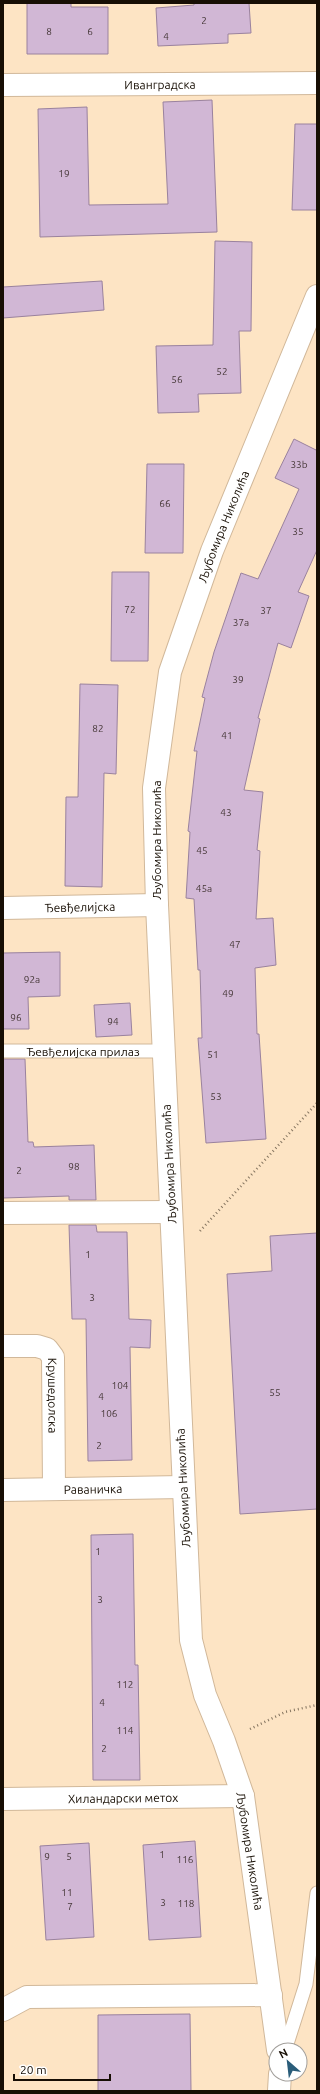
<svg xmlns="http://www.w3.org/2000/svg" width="320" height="2094" viewBox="0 0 320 2094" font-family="Ubuntu,sans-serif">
  <rect width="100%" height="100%" fill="#fde4c4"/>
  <path fill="#d1b7d5" stroke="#9a829e" d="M27,3H71V7H108V54H27Z
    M194,3H249L251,33L228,34V43L158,46L156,8L194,5Z
    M212,100L217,232L40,237L38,109L87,107L89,205L168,204L163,102Z
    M295,124H317V210H292Z
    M215,241L252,242L251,331H239L241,393L198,394L199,412L158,413L156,346L213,345Z
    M102,281L104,310L3,318V287Z
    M294,439L316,450L317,448V550L298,592L309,596L291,648L278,643L258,718L260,719L244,790L263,792L257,850L260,851L256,919L273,918L276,965L255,968L257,1034H259L266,1139L206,1143L198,1038H202L200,970H198L194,899L186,898L190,832L188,831L197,751H194L205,698L202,697L214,652L241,573L258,579L299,489L275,478Z
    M147,464H184L183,553H145Z
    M112,572H149L148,661H111Z
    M80,684L118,685L116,774L104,773L102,887L65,886L66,797H78Z
    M60,952V996L28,997L29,1029H3V953Z
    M130,1003L132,1035L96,1037L94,1005Z
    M3,1059H25L28,1142H33L34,1147L94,1145L96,1200H69V1196L3,1198Z
    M69,1225H96L97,1232H127L129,1319L151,1320L150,1348L130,1347L132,1460L88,1461L86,1319H72Z
    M317,1233V1509L240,1514L227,1274L272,1271L270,1236Z
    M133,1534L135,1665H138L140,1780H93L91,1535Z
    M195,1841L201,1937L149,1940L143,1845Z
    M89,1843L94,1937L46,1940L40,1846Z
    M190,2014L191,2091H98V2015Z"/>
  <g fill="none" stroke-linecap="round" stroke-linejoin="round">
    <g stroke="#d1b89a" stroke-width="15">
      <g id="service">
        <path id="s1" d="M3,1051H163"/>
        <path d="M285,2050L306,1984L317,1893"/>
      </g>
    </g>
    <g stroke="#d1b89a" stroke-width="24">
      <g id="minor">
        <path id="s2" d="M3,85L317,83"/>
        <path id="s3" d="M3,908L157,905"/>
        <path d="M3,1213L171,1212"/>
        <path id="s4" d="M3,1346H37L47,1349L53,1357L54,1489"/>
        <path id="s5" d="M3,1490L183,1487"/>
        <path id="s6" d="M3,1799L243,1796"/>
        <path d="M3,2010L27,1997L271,1995"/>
        <path id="s7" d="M278,2050L243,1796L224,1741L205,1695L191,1640L157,905L154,788L170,672L212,551L317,296"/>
        <path d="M279,2091L280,2074"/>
      </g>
    </g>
    <path stroke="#857560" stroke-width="2.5" stroke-dasharray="1 3" stroke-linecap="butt" d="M200,1231L317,1103
      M250,1729L285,1712L317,1705"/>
    <use href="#service" stroke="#fff" stroke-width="13"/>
    <use href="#minor" stroke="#fff" stroke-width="22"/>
  </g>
  <g text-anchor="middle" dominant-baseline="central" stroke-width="3" stroke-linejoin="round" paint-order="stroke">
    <g font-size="10" fill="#463838">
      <text x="204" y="20">2</text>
      <text x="49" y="31">8</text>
      <text x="90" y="31">6</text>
      <text x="166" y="36">4</text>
      <text x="64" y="173">19</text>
      <text x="222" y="371">52</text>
      <text x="177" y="379">56</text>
      <text x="299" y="464">33b</text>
      <text x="165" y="503">66</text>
      <text x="298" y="531">35</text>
      <text x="130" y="609">72</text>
      <text x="266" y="610">37</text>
      <text x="241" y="622">37a</text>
      <text x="238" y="679">39</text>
      <text x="98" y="728">82</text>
      <text x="227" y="735">41</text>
      <text x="226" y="812">43</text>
      <text x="202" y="850">45</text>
      <text x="204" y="888">45a</text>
      <text x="235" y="944">47</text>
      <text x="32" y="979">92a</text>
      <text x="228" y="993">49</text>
      <text x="16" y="1017">96</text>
      <text x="113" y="1021">94</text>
      <text x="213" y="1054">51</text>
      <text x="216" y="1096">53</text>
      <text x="74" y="1166">98</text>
      <text x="19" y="1170">2</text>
      <text x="88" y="1254">1</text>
      <text x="92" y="1297">3</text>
      <text x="120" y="1385">104</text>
      <text x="275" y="1392">55</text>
      <text x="101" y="1396">4</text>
      <text x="109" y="1413">106</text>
      <text x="99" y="1445">2</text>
      <text x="98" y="1551">1</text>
      <text x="100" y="1599">3</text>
      <text x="125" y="1684">112</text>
      <text x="102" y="1702">4</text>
      <text x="125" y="1730">114</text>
      <text x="104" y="1748">2</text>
      <text x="162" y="1854">1</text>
      <text x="47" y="1856">9</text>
      <text x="69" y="1856">5</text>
      <text x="185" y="1859">116</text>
      <text x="67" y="1892">11</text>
      <text x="163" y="1902">3</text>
      <text x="186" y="1903">118</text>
      <text x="70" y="1906">7</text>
    </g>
    <g font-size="12" fill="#170e04" stroke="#fff">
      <text stroke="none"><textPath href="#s2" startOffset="157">Иванградска</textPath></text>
      <text stroke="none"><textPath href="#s7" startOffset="1546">Љубомира Николића</textPath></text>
      <text transform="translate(156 840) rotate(-90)">Љубомира Николића</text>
      <text stroke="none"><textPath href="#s3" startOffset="77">Ђевђелијска</textPath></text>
      <text stroke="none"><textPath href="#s1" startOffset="80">Ђевђелијска прилаз</textPath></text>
      <text transform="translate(169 1164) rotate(-93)">Љубомира Николића</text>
      <text stroke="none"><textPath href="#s4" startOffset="93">Крушедолска</textPath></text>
      <text transform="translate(183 1488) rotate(-93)">Љубомира Николића</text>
      <text stroke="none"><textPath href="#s5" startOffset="90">Раваничка</textPath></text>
      <text stroke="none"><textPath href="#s6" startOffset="120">Хиландарски метох</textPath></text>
      <text transform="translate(250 1851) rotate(81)">Љубомира Николића</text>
    </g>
  </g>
  <rect width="320" height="2094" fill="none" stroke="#170e04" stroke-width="8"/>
  <g transform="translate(288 2062) rotate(332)"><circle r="19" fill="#ffffff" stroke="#a29f9b"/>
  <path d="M0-3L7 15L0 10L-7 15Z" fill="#2a5d7a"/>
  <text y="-6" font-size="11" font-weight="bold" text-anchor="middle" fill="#170e04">N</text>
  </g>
  <path d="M14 2074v6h96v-6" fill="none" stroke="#170e04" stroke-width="2"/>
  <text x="20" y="2074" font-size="12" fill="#170e04" stroke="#ffffff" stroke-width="3" paint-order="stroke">20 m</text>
</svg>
